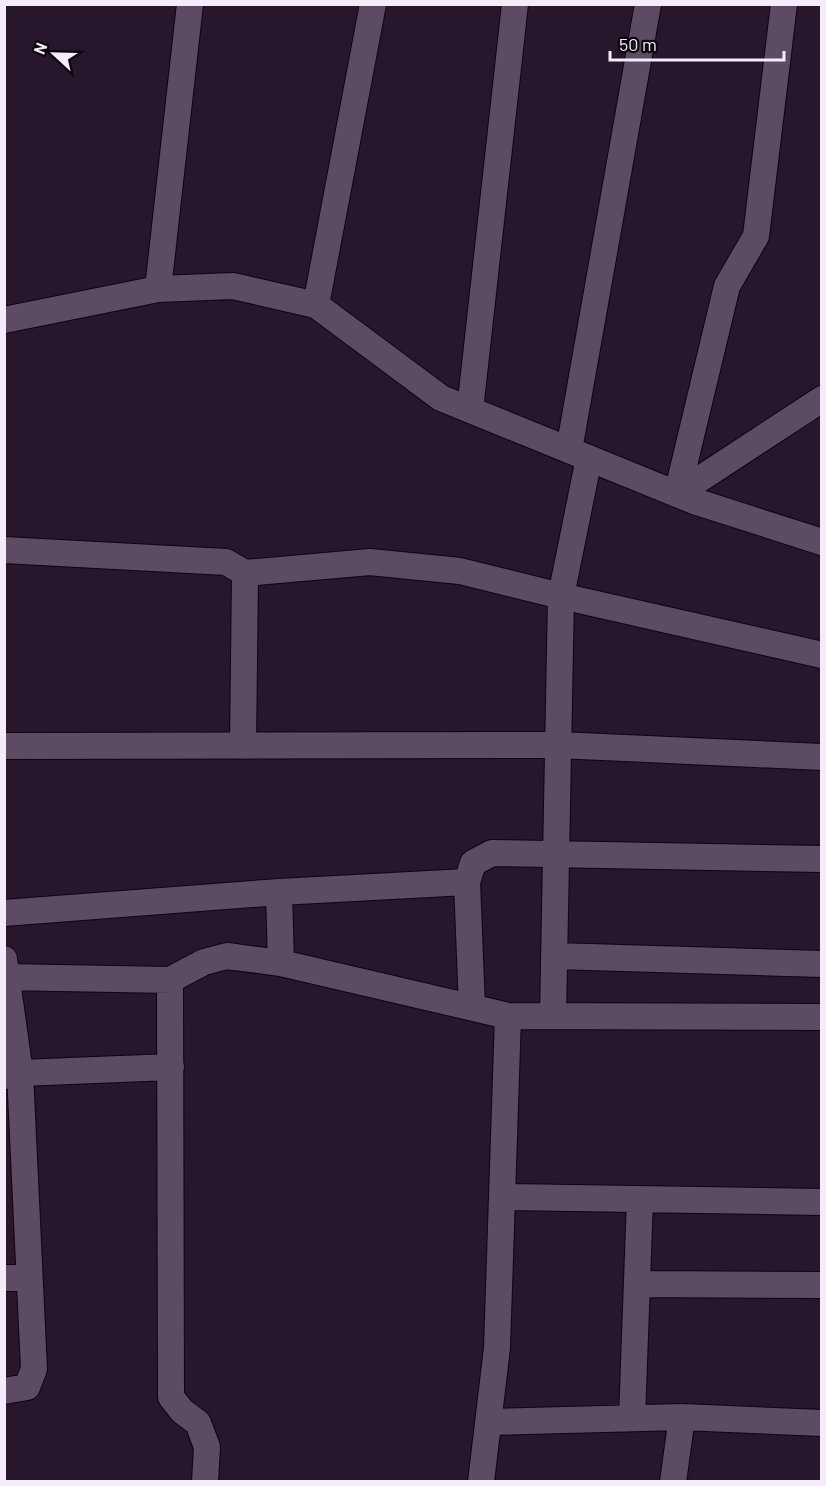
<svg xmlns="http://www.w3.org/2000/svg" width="826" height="1486" viewBox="0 0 826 1486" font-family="Barlow,sans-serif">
  <rect width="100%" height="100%" fill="#27162c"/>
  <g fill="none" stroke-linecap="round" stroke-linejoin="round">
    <g stroke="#0f0314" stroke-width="28">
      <path id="street" d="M784,4L756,236L727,286L677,494L822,399
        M158,289L190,4
        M316,305L373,4
        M4,320L158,289L233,286L316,305L441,398L694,501L822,542
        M470,410L515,4
        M569,450L648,4
        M4,550L226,562L245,573L243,746
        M245,573L370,562L460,571L561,596L822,655
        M4,746L558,745L822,757
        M279,892L281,963
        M4,913L279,892L467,882
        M555,956L822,964
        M4,959L20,1073L34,1369L27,1387L4,1391
        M4,977L170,980L204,962L227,956L281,963L508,1016L822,1017
        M170,980L171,1397L182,1411L198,1423L207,1447L205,1482
        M472,1007L467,882L473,863L492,853L822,859
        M553,1016L561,596L589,458
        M5,1076L20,1073L171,1067
        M502,1197L822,1202
        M4,1278H29
        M639,1284L822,1285
        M632,1418L640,1199
        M488,1422L682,1417L822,1423
        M481,1482L497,1348L508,1016
        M673,1482L682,1417"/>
    </g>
    <use href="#street" stroke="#5d4b64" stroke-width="26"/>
  </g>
  <rect width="826" height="1486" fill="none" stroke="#f6ebfa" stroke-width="12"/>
  <g transform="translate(54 54) rotate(292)" stroke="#0c050e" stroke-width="4.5" paint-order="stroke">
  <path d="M0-4.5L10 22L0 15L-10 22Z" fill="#f6ebfa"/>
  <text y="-9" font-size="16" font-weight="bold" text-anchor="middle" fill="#f6ebfa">N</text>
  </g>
  <path d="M610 51v9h174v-9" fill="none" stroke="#f6ebfa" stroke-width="3"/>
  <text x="619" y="51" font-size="18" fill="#f6ebfa" stroke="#0c050e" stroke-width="4.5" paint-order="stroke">50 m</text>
</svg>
